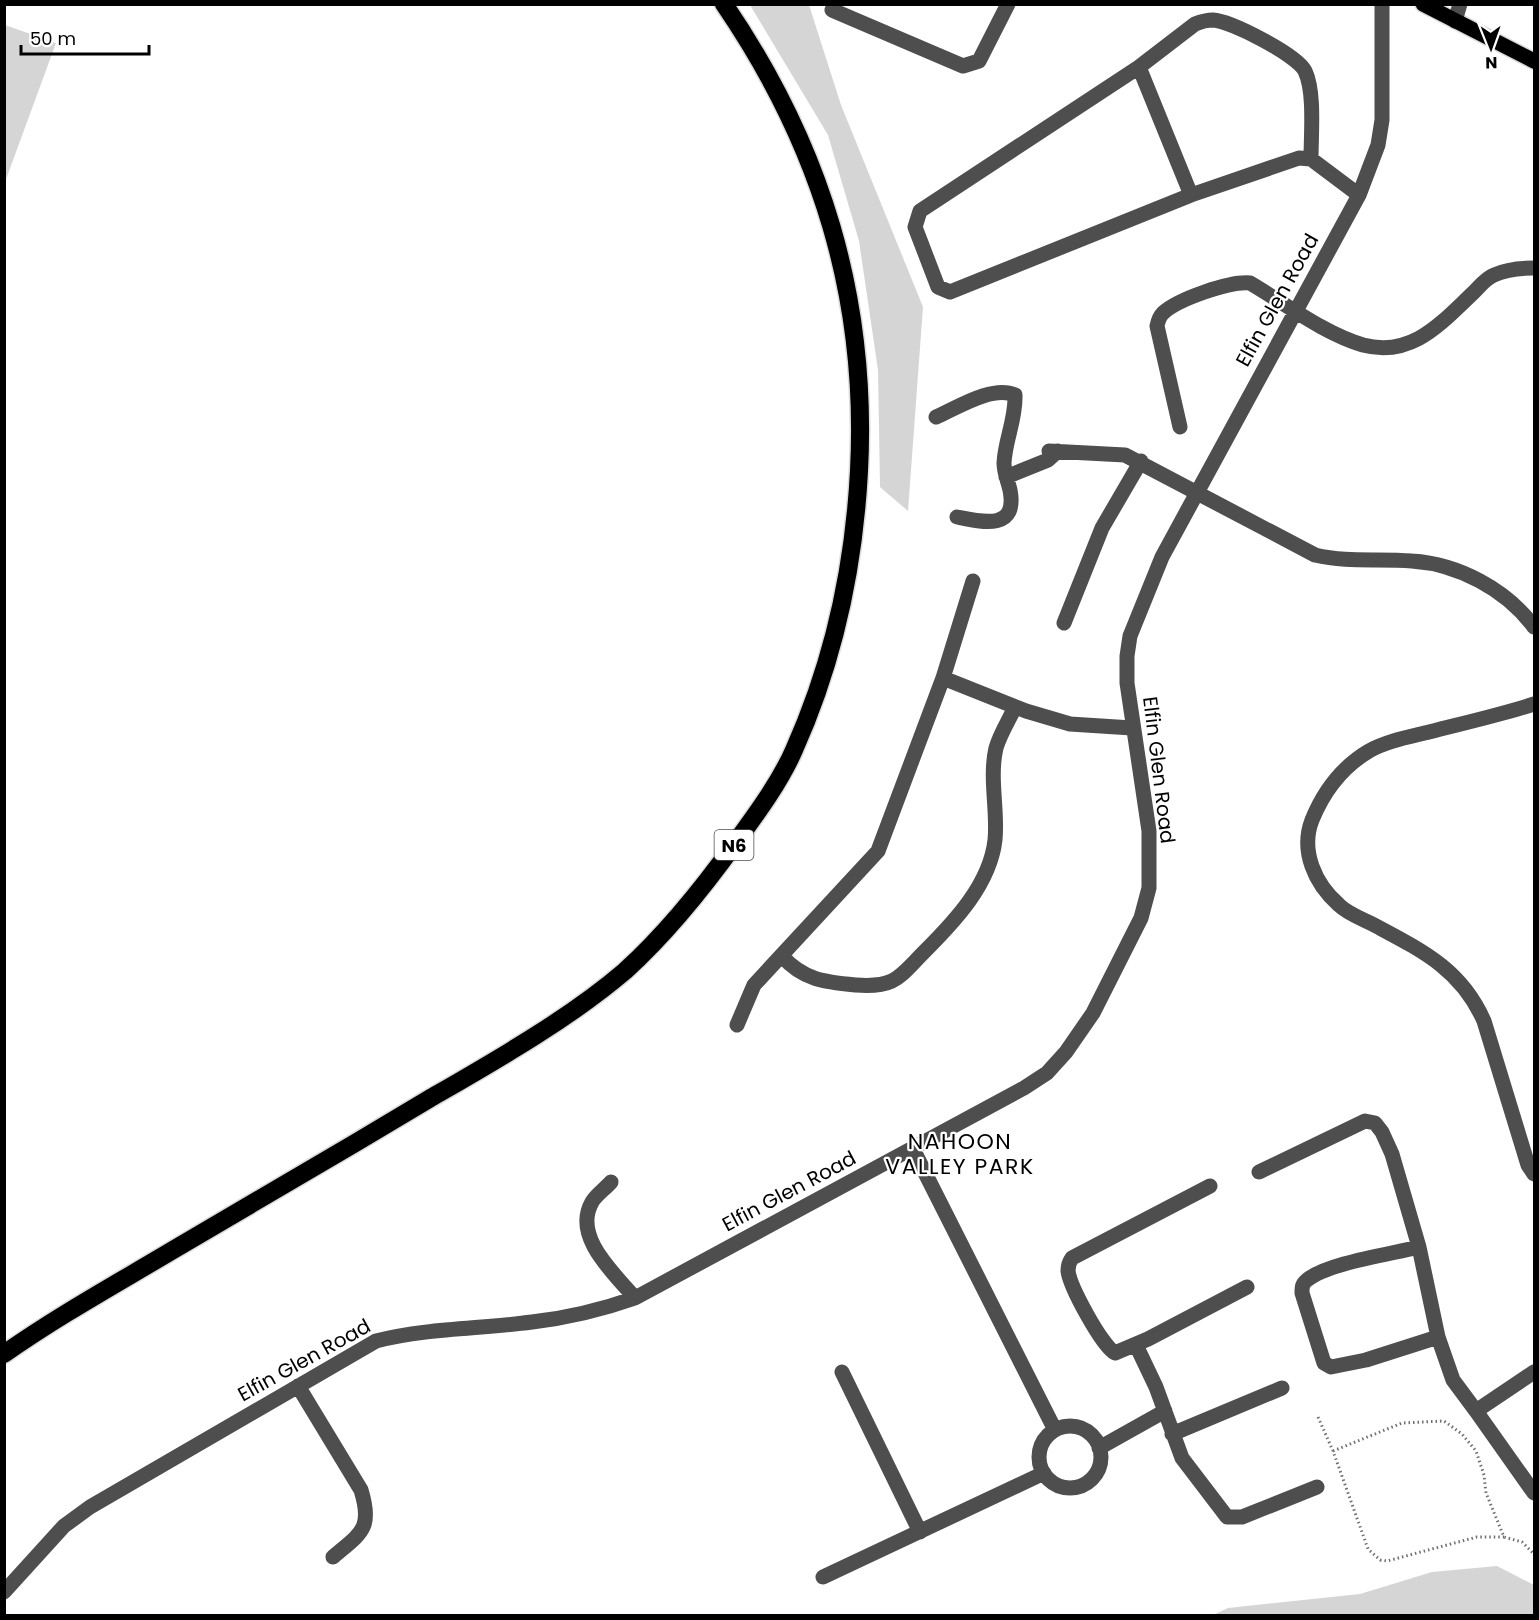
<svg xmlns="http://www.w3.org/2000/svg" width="1539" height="1620" viewBox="0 0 1539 1620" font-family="Poppins,sans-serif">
  <rect width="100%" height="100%" fill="#fff"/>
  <path fill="#d5d5d5" d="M750,5H809L841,105L923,307L908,511L880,487L878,370L859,241L828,135Z
    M5,25L56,43L5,182L4,25Z
    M1497,1566L1534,1585V1615H1213L1228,1608L1360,1594L1432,1572Z"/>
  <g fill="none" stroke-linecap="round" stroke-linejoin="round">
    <g stroke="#dbdbdb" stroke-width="18">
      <path id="major" d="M1423,4L1534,61"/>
    </g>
    <g stroke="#dbdbdb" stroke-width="21">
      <path id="highway" d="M4,1354C58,1316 116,1284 173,1250C258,1200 344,1150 429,1099C493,1062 569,1019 625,971C668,932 703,888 736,842C757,813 780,782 794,750C833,663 854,566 859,471C868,298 821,146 724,4"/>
    </g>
    <path stroke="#707070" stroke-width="3" stroke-dasharray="1.5 3" stroke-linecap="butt" d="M1318,1417L1333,1451L1368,1549L1380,1560L1387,1561L1477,1537H1504
      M1333,1451L1402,1423L1444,1421L1462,1434L1476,1451L1484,1475L1486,1493L1504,1537L1522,1542L1534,1554"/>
    <path stroke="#4e4e4e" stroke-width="15" d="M832,10L963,66L979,61L1008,4
      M1455,21L1460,4
      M1139,67L1191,195
      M1311,159C1311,134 1315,92 1305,71C1297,55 1231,21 1213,20C1206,20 1200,22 1195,24L1139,67L920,211L915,227L938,287L950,292L1191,195L1299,158L1311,159L1359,195
      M936,417C957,408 992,385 1015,395C1016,419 1005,440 1004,463C1004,473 1008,481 1010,490C1018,531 982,522 957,517
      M1180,427L1157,326C1158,321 1159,317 1163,313C1178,299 1230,281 1250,283C1286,304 1323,333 1363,345C1412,358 1441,323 1473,293C1479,287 1486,278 1494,275C1507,269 1520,268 1534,268
      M1049,451L1125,455L1315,555C1348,563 1379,558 1412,561C1458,564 1506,589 1534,627
      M1006,477L1048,460L1058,451
      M1064,623L1102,528L1141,461
      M943,678L1026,711L1070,724L1132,728
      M1534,704C1500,715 1464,723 1429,732C1409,737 1387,741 1369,751C1342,767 1323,793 1312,820C1300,851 1315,884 1339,905C1349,915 1366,920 1378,927C1425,952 1462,971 1484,1021L1528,1165L1534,1174
      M782,956C803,980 825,982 856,985C896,988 899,977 925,951C955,921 990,884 995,840C998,810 989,778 996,748C1000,734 1009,720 1015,707
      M737,1025L754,985L878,851L943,678L973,581
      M913,1149L1055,1430
      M1259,1172L1365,1121L1375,1123L1382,1132L1392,1154L1419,1247L1438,1337L1453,1380L1476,1411
      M611,1182C605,1189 596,1195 592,1202C572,1237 615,1274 635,1298
      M1210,1186L1072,1258C1069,1262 1068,1266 1068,1271C1070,1287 1102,1346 1115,1353L1148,1339L1247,1287
      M1419,1247C1392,1254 1327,1263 1307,1280C1302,1284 1302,1287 1302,1293L1324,1363L1331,1367L1366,1360L1438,1337
      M1136,1345L1156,1387L1182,1458L1227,1517H1242L1317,1487
      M842,1372L920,1532
      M1534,1372L1476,1411L1534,1493
      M298,1386L361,1490C373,1529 361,1533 333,1557
      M1039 1457a31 31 0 1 1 62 0a31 31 0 1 1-62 0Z
      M1172,1434L1282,1388
      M1099,1448L1165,1411
      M823,1577L1044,1473
      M4,1592L64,1526L90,1507L376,1341C427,1328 480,1329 532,1322C567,1318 601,1310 635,1298L1024,1088L1047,1073L1066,1052L1093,1013L1141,918L1149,888V831L1127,683V656L1130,636L1162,557L1359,195L1378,145L1382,120V4"/>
    <use href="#major" stroke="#000" stroke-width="15"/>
    <use href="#highway" stroke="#000" stroke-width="18"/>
  </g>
  <g text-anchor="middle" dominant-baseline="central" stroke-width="4.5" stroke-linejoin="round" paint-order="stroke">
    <rect fill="#fff" stroke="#4c4c4c" stroke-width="1.5" x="714.5" y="830" width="39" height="30" rx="4.5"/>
    <g font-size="18" font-weight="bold" fill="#000">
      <text x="734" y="845">N6</text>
    </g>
    <g font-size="20" fill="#000" stroke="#fff">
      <text transform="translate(1277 300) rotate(-61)">Elfin Glen Road</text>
      <text transform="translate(1159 770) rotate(83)">Elfin Glen Road</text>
      <text transform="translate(789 1191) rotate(-28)">Elfin Glen Road</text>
      <text transform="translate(304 1360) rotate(-29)">Elfin Glen Road</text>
    </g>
    <g font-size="22" letter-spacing="1.5" fill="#000" stroke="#fff">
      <text x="960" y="1141">NAHOON<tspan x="960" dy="25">VALLEY PARK</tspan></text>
    </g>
  </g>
  <rect width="1539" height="1620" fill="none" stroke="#000000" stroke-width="12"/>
  <g transform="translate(1491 48) rotate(179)" stroke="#ffffff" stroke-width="4.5" paint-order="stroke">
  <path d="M0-4.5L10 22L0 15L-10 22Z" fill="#000000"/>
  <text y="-9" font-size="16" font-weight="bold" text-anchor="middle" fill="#000000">N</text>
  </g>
  <path d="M21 45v9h128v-9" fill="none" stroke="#000000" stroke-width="3"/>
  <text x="30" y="45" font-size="18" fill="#000000" stroke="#ffffff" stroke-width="4.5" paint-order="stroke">50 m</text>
</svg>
